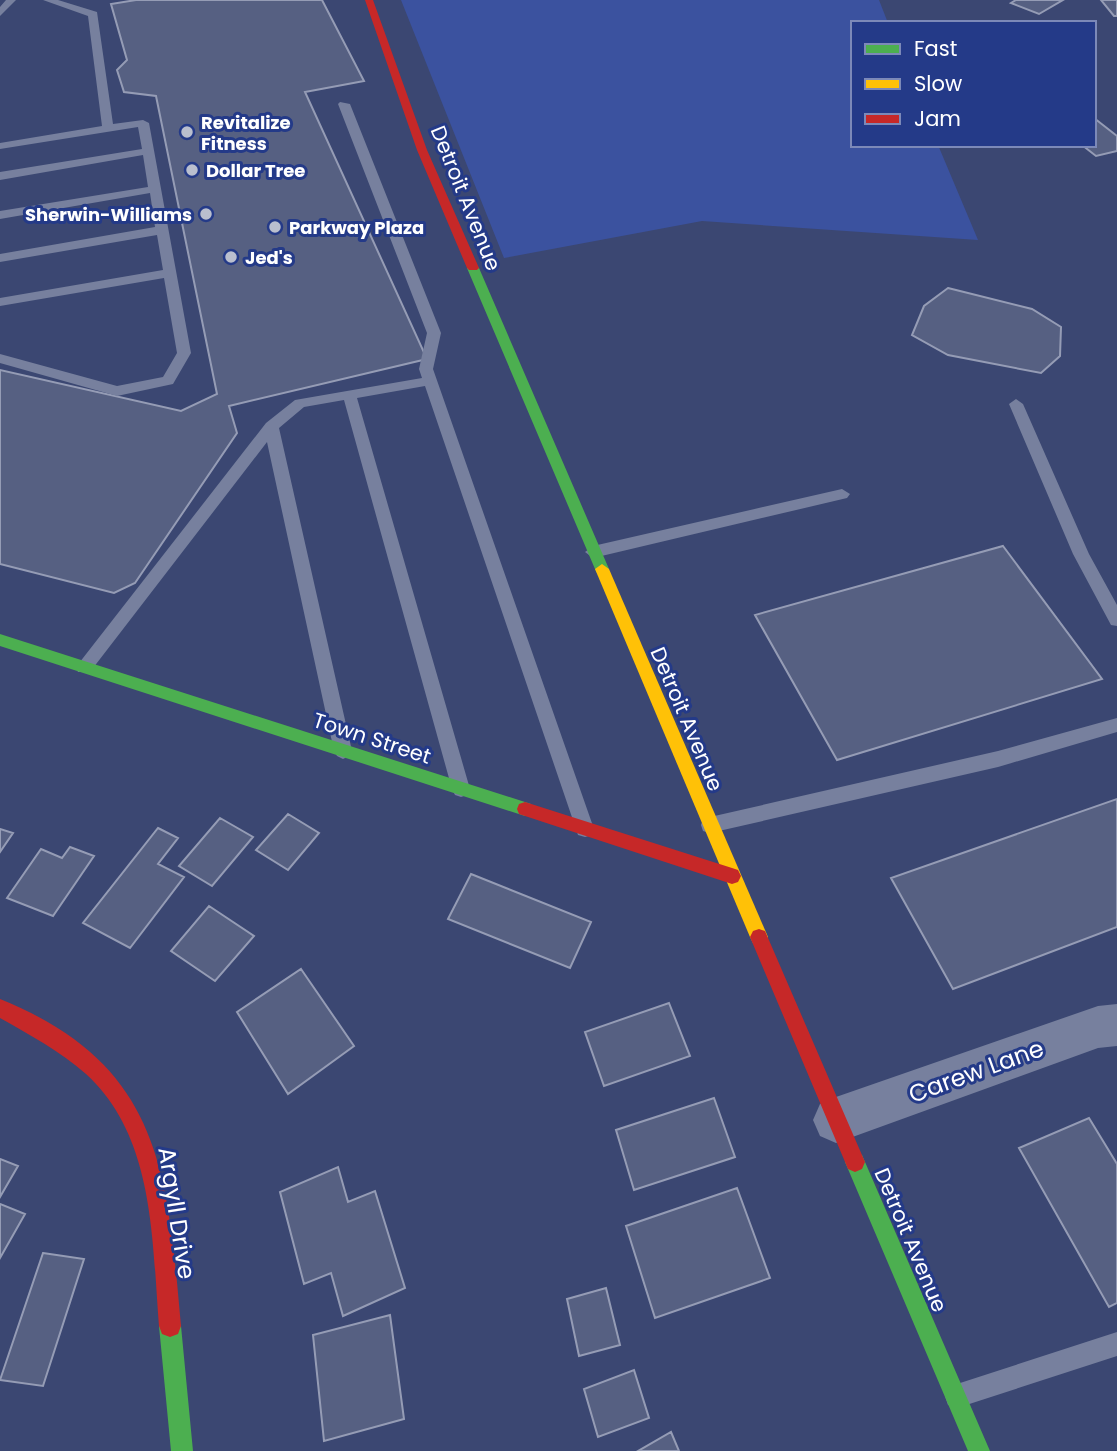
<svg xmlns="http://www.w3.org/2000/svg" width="1117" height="1451" viewBox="0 0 1117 1451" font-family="Poppins,sans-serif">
  <rect width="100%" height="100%" fill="#3b4772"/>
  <path fill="#3b529f" d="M401,0H879L888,23H853V145H938L978,240L702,221L504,258Z"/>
  <path fill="#566082" stroke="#959cb5" stroke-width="2" d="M136,0H322L364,81L305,92L427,359L229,406L237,433L135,583L114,593L0,564V370L181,411L217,394L156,96L124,92L117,70L127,60L111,4Z
    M1016,0H1063L1039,14L1011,3Z
    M1101,0H1117V16H1114Z
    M1094,118L1117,136V151L1096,156L1082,145H1094Z
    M948,288L1032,309L1061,327L1060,356L1041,373L948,355L912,335L924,306Z
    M1003,546L1102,679L837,760L755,615Z
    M1117,799V927L953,989L891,878Z
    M288,814L319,833L288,870L256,850Z
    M220,818L253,837L212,886L179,866Z
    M158,828L178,838L158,864L184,877L130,948L83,923Z
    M0,829L13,833L0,852Z
    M70,847L94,856L53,916L7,898L41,849L62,858Z
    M471,874L591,922L570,968L448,919Z
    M209,906L254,936L215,981L171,951Z
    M301,969L354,1046L288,1094L237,1012Z
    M669,1003L690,1056L604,1086L585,1032Z
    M714,1098L735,1157L634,1190L616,1130Z
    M1089,1118L1117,1164V1303L1109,1307L1019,1148Z
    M0,1159L18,1166L0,1197Z
    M338,1167L348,1202L375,1191L405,1288L343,1316L331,1273L304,1284L280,1192Z
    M737,1188L770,1278L655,1318L626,1226Z
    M0,1204L25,1214L0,1258Z
    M43,1253L84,1259L43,1386L0,1380Z
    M606,1288L620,1345L579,1356L567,1299Z
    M390,1315L404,1419L324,1441L313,1335Z
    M634,1370L649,1418L598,1437L584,1389Z
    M671,1432L679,1451H638Z"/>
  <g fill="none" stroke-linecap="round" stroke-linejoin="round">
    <path fill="#77809e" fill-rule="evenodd" d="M6,0H16L0,16V7Z
      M43,0H58L97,12L113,124L143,120L149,123L191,353L173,384L117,396L0,363V354L117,386L163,377L177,353L164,278L0,306V298L163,270L157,235L0,262V254L155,227L150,193L0,219V211L148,187L143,155L0,180V172L142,149L138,127L0,149V143L102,126L88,16Z
      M340,102L350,104L441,333L433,369L594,829L592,835L585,837L578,835L576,829L425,386L357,398L470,789L467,795L461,797L455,795L452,789L344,400L304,407L279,428L352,751L349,756L343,759L337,756L334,751L267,442L90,672H78L76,667L266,423L295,400L422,378L419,369L427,333L338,104Z
      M1016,399L1023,404L1089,554L1117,605V626L1111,625L1073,554L1009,404Z
      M842,489L850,494L847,498L593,558L585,552L593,546Z
      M1117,718V732L998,767L710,833L703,831L701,825L703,819L710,817L998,751Z
      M1117,1332V1356L957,1408L948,1405L945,1396L948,1387L957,1384Z"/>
    <path fill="#77809e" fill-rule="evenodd" d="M1117,1004V1046L1098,1048L836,1143L820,1136L813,1120L820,1104L836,1097L1098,1006Z"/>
    <path fill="#4caf50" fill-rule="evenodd" d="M473,264L479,268L609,569L607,573H597L595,569L467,268Z
      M0,634L525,802L531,804L533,809L531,814L525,816L0,646Z
      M855,1152L862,1155L990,1451H968L845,1162L848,1155Z
      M170,1315L178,1318L181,1326L193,1451H171L159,1326L162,1318Z"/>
    <path fill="#ffc107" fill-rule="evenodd" d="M602,564L609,569L768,937L765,943L759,945L753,943L750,937L595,569Z"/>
    <path fill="#c62828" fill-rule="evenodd" d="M365,0H373L427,150L479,268L477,270H469L467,268L417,150Z
      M525,802L732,868L738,870L741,876L738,882L732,884L525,816L519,814L517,809L519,804Z
      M759,929L765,931L865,1162L862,1169L855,1172L848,1169L750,937L753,931Z
      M0,999C163,1065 167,1173 181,1326L178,1334L170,1337L162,1334L159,1326C152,1240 155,1137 86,1074C60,1051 30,1035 0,1018Z"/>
  </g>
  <g fill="#babfce" stroke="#243a88" stroke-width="2.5">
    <circle cx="187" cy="132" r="7"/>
    <circle cx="192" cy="170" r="7"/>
    <circle cx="206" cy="214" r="7"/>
    <circle cx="275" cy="227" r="7"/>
    <circle cx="231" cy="257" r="7"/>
  </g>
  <g text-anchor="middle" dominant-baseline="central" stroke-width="6" stroke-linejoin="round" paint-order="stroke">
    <g font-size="18" font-weight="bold" fill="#fff" stroke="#243a88" text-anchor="start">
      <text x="201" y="122">Revitalize<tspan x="201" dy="21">Fitness</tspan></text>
      <text x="206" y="170">Dollar Tree</text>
      <text x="192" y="214" text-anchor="end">Sherwin-Williams</text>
      <text x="289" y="227">Parkway Plaza</text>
      <text x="245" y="257">Jed's</text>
    </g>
    <g font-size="21" fill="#fff" stroke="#243a88">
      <text transform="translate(466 198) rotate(68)">Detroit Avenue</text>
      <text transform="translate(687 719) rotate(67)">Detroit Avenue</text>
      <text transform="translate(372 738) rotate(18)">Town Street</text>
      <text transform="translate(911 1240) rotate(67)">Detroit Avenue</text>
    </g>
    <g font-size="24" fill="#fff" stroke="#243a88">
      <text transform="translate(976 1071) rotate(-20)">Carew Lane</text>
      <text transform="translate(177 1213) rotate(81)">Argyll Drive</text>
    </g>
  </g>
  <rect x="851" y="21" width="245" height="126" fill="#243a88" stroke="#7c89b8" stroke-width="2"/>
  <rect x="865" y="44" width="35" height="10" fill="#4caf50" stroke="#7c89b8" stroke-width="2"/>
  <text x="914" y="56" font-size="21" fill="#ffffff">Fast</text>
  <rect x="865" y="79" width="35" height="10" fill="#ffc107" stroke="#7c89b8" stroke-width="2"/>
  <text x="914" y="91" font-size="21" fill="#ffffff">Slow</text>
  <rect x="865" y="114" width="35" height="10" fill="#c62828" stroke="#7c89b8" stroke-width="2"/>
  <text x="914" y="126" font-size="21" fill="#ffffff">Jam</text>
</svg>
